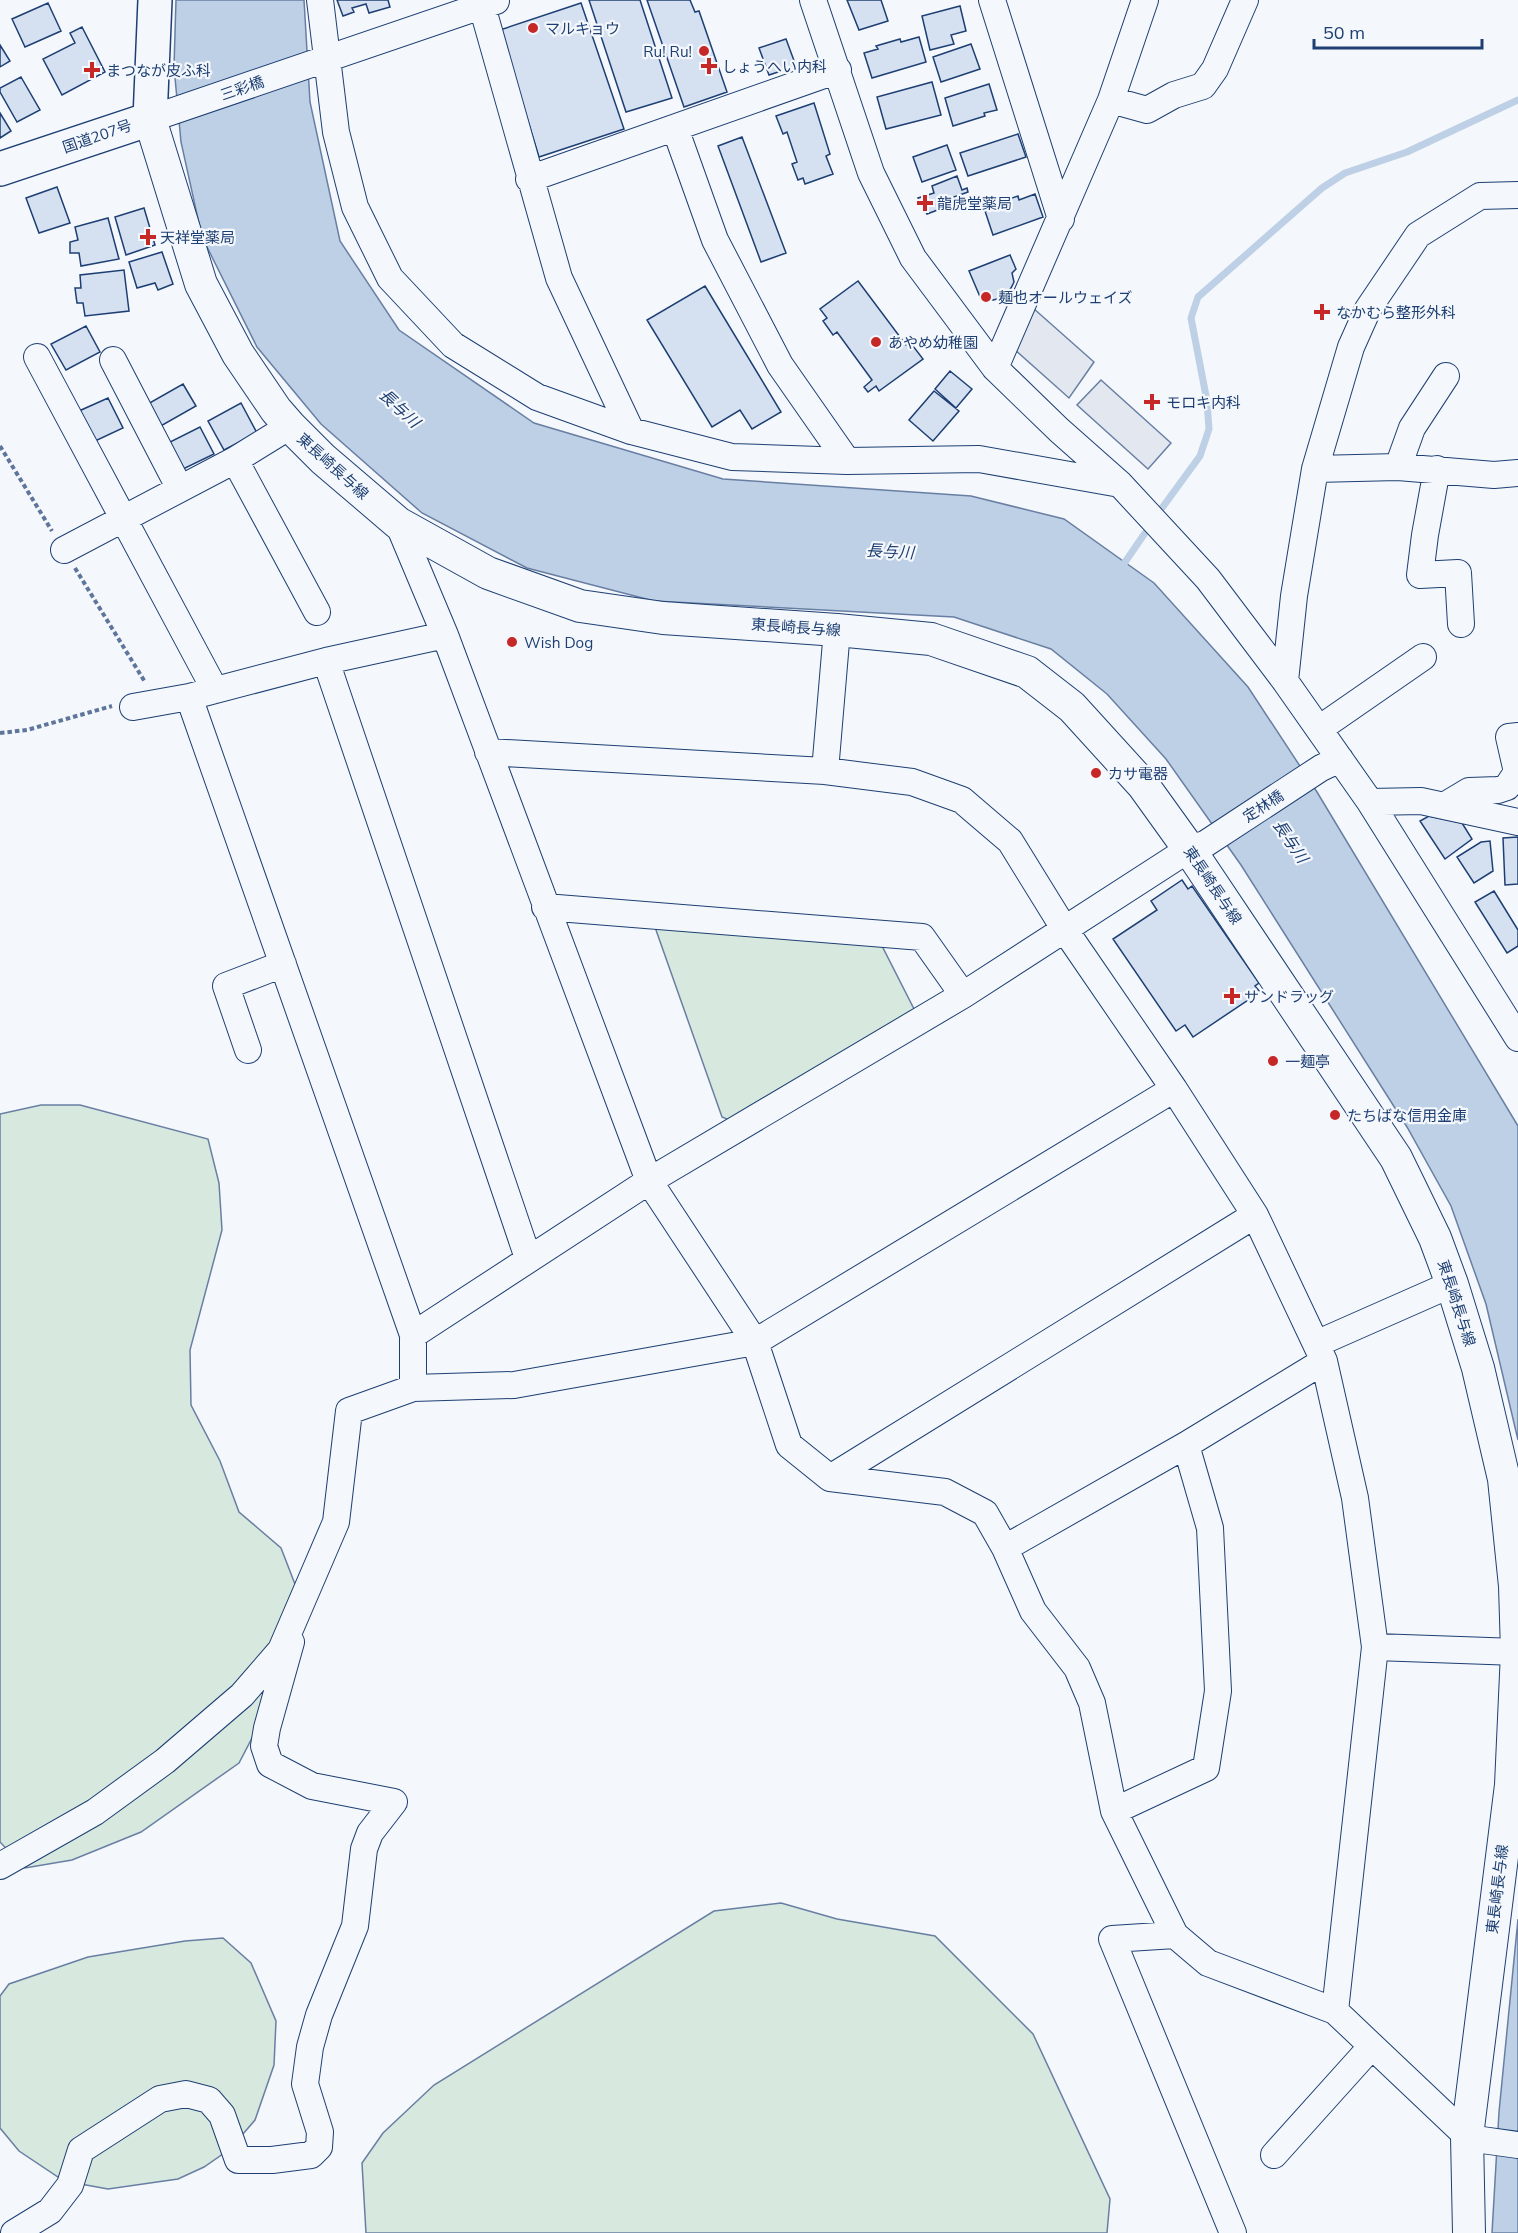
<svg xmlns="http://www.w3.org/2000/svg" width="1518" height="2233" viewBox="0 0 1518 2233" font-family="Mulish,'Noto Sans JP',sans-serif">
  <rect width="100%" height="100%" fill="#f4f7fb"/>
  <path fill="#d7e8df" stroke="#687fa3" stroke-width="1.5" d="M659,924L881,944L914,1009L729,1120L722,1117L656,930Z
    M41,1105H80L208,1139L219,1183L222,1230L190,1350L191,1405L220,1461L239,1512L281,1548L300,1597L288,1669L239,1763L141,1832L72,1860L25,1868L0,1842V1114Z
    M781,1903L837,1919L935,1936L1033,2034L1110,2199L1107,2233H366L362,2163L383,2133L434,2085L714,1911Z
    M223,1938L251,1963L276,2021L274,2065L255,2120L230,2149L204,2167L178,2179L108,2189L64,2181L19,2151L0,2128V1996L9,1984L88,1957L185,1941Z"/>
  <path fill="#e3e8f0" stroke="#687fa3" stroke-width="1.5" d="M1033,308L1094,362L1069,398L1014,349Z
    M1101,380L1171,443L1148,469L1077,405Z"/>
  <path fill="#bed0e5" stroke="#687fa3" stroke-width="1.5" d="M176,0H304L310,102L340,241L399,330L534,423L723,479L971,496L1064,519L1154,583L1248,687L1317,792L1518,1126V1440L1486,1304L1451,1206L1407,1127L1241,865L1166,759L1107,694L1051,649L954,617L654,601L527,568L422,513L321,424L257,347L202,237L181,142L174,67Z
    M1518,1919V2233H1492L1499,2112Z"/>
  <g fill="none" stroke-linecap="round" stroke-linejoin="round">
    <path stroke="#bed0e5" stroke-width="7" d="M1162,508L1200,456L1209,429L1207,401L1191,318L1198,297L1322,188L1345,173L1407,152L1518,100
      M1121,568L1145,533"/>
  </g>
  <path fill="#d5e0f0" stroke="#1d3f73" stroke-width="1.5" d="M337,0H388L390,7L369,13L366,4L352,8L354,12L343,16Z
    M589,0H640L672,98L626,112Z
    M647,0H690L695,12L699,11L727,92L684,107Z
    M847,0H881L888,21L859,30Z
    M48,3L61,31L25,47L12,19Z
    M581,3L624,129L539,157L500,30Z
    M960,6L966,31L951,35L954,44L930,50L922,16Z
    M82,27L105,72L62,95L43,59L75,43L70,33Z
    M919,37L926,62L872,78L864,53L878,49L876,46L900,39L901,42Z
    M786,39L796,66L769,75L759,48Z
    M971,44L980,69L941,82L933,57Z
    M0,45L10,61L0,67Z
    M21,77L40,110L17,122L0,92V88Z
    M932,82L941,115L886,129L877,97Z
    M989,84L997,110L984,113L985,116L953,126L945,98Z
    M814,103L830,154L826,156L833,174L805,184L803,178L798,180L792,164L797,162L787,132L783,134L776,116Z
    M0,113L11,131L0,138Z
    M1018,134L1026,157L968,176L960,153Z
    M742,137L786,253L761,262L718,146Z
    M947,145L956,170L922,182L913,157Z
    M957,176L962,190L967,188L968,192L954,197L956,203L927,214L918,198L934,193L932,186Z
    M57,187L70,223L39,233L26,198Z
    M1035,194L1043,217L993,235L985,211L1004,204L1003,201L1018,196L1019,200Z
    M144,208L155,245L126,255L115,217Z
    M108,218L119,259L81,266L79,253H70V242L78,240L75,227Z
    M162,252L173,284L158,290L155,283L137,288L129,262Z
    M1010,255L1016,269L1012,273L1014,282L1011,288L1002,298L993,300L981,299L969,271Z
    M124,270L129,311L85,316L83,303H77L75,288H81L80,275Z
    M858,281L906,345L910,342L923,359L879,391L876,386L868,392L864,387L872,380L837,332L833,335L823,321L827,318L820,309Z
    M705,286L781,412L752,429L740,410L712,427L647,320Z
    M86,326L100,352L66,370L51,344Z
    M950,371L972,389L956,408L935,389Z
    M183,384L196,406L159,427L146,405Z
    M934,391L959,411L933,441L909,420Z
    M108,398L123,428L93,442L79,411Z
    M241,403L257,433L224,450L208,421Z
    M200,427L214,454L179,471L166,444Z
    M1429,816L1462,823L1472,839L1445,859L1420,821Z
    M1518,837V884L1505,885L1503,838Z
    M1490,841L1493,871L1474,883L1457,857L1481,842Z
    M1182,880L1188,889L1192,886L1259,983L1255,986L1260,992L1193,1037L1185,1025L1176,1031L1113,939L1157,910L1151,901Z
    M1494,891L1518,930V946L1507,953L1475,902Z"/>
  <g fill="none" stroke-linecap="round" stroke-linejoin="round">
    <g stroke="#1d3f73" stroke-width="28">
      <path id="minor" d="M320,0L336,132L355,207L390,278L453,345L537,397L631,431L732,457L847,461L979,459L1120,484
        M813,0L871,173L913,258L995,368L1059,430L1120,484L1208,579L1285,681L1370,802L1518,1038
        M992,0L1061,219
        M482,6L559,278L631,431
        M1111,100L1147,110L1174,95L1203,86L1215,69L1245,0
        M150,119L496,1
        M675,128L715,240L780,365L847,461
        M529,179L838,70
        M37,357L215,690
        M113,360L180,489
        M995,368L1111,100L1145,0
        M235,460L317,612
        M1398,467L1412,428L1446,376
        M1315,469L1398,467L1494,475L1518,473
        M1437,469L1425,535L1420,575L1458,573L1461,624
        M398,523L445,635L649,1181L755,1342L789,1445L830,1478L945,1492L985,1513L1005,1548L1033,1611L1077,1668L1092,1703L1114,1811L1175,1935L1208,1963L1335,2011L1467,2136L1482,2140L1518,2145
        M64,550L235,460L290,426
        M326,661L528,1258
        M1285,681L1294,596L1315,469L1351,347L1368,309L1418,235L1480,196L1518,195
        M133,707L189,697
        M1319,729L1423,657
        M488,752L825,771L912,782L962,800L1010,841L1065,930L1174,1089L1255,1215L1324,1361L1355,1498L1375,1647L1335,2011
        M825,771L837,630
        M1370,802L1421,801L1518,822
        M1444,806L1469,791L1498,790L1507,787L1517,772L1509,737L1518,736
        M545,907L922,937L963,995
        M248,1050L226,986L283,964
        M413,1335L649,1181L963,995L1189,849L1205,844L1321,768L1340,759
        M1316,1344L1452,1284
        M413,1388V1335L189,697L326,661L445,635
        M830,1478L1255,1215
        M1005,1548L1186,1445L1324,1361
        M1375,1647L1517,1652
        M1114,1811L1206,1768L1218,1691L1210,1528L1186,1445
        M0,1866L95,1812L165,1761L242,1695L281,1650L336,1522L349,1411L413,1388L514,1385L755,1342L1174,1089
        M1175,1935L1112,1939L1233,2233
        M1274,2155L1372,2046
        M14,2233L50,2211L70,2185L81,2150L160,2099L186,2094L209,2100L222,2115L238,2160H272L311,2155L319,2147L320,2132L305,2084L310,2047L319,2015L355,1926L364,1849L370,1833L394,1802L312,1786L270,1764L264,1746L267,1728L291,1642"/>
    </g>
    <g stroke="#1d3f73" stroke-width="34">
      <path id="major" d="M150,119L201,284L238,354L276,410L290,426L323,459L398,523L488,573L580,606L663,618L837,630L931,639L1027,672L1072,707L1143,785L1189,849L1396,1158L1435,1238L1452,1284L1478,1368L1504,1479L1515,1586L1517,1652L1511,1785L1467,2136L1469,2233"/>
    </g>
    <g stroke="#1d3f73" stroke-width="36">
      <path id="highway" d="M0,169L150,119L155,0"/>
    </g>
    <path stroke="#5e769c" stroke-width="4" stroke-dasharray="4.5 3" stroke-linecap="butt" d="M0,446L52,531
      M75,568L145,682
      M0,733L27,730L112,706"/>
    <use href="#minor" stroke="#f4f7fb" stroke-width="26"/>
    <use href="#major" stroke="#f4f7fb" stroke-width="32"/>
    <use href="#highway" stroke="#f4f7fb" stroke-width="33"/>
  </g>
  <g fill="#c62828" stroke="#f4f7fb" stroke-width="2">
    <circle cx="533" cy="28" r="6"/>
    <circle cx="704" cy="51" r="6"/>
    <path d="M706 57h6v6h6v6h-6v6h-6v-6h-6v-6h6z"/>
    <path d="M89 61h6v6h6v6h-6v6h-6v-6h-6v-6h6z"/>
    <path d="M922 194h6v6h6v6h-6v6h-6v-6h-6v-6h6z"/>
    <path d="M145 228h6v6h6v6h-6v6h-6v-6h-6v-6h6z"/>
    <circle cx="986" cy="297" r="6"/>
    <path d="M1319 303h6v6h6v6h-6v6h-6v-6h-6v-6h6z"/>
    <circle cx="876" cy="342" r="6"/>
    <path d="M1149 393h6v6h6v6h-6v6h-6v-6h-6v-6h6z"/>
    <circle cx="512" cy="642" r="6"/>
    <circle cx="1096" cy="773" r="6"/>
    <path d="M1229 987h6v6h6v6h-6v6h-6v-6h-6v-6h6z"/>
    <circle cx="1273" cy="1061" r="6"/>
    <circle cx="1335" cy="1115" r="6"/>
  </g>
  <g text-anchor="middle" dominant-baseline="central" stroke-width="4.5" stroke-linejoin="round" paint-order="stroke">
    <g font-size="15" fill="#1d3f73" stroke="#f4f7fb" text-anchor="start">
      <text x="545" y="28">マルキョウ</text>
      <text x="692" y="51" text-anchor="end">Ru! Ru!</text>
      <text x="722" y="66">しょうへい内科</text>
      <text x="106" y="70">まつなが皮ふ科</text>
      <text x="937" y="203">龍虎堂薬局</text>
      <text x="160" y="237">天祥堂薬局</text>
      <text x="998" y="297">麺也オールウェイズ</text>
      <text x="1336" y="312">なかむら整形外科</text>
      <text x="888" y="342">あやめ幼稚園</text>
      <text x="1166" y="402">モロキ内科</text>
      <text x="524" y="642">Wish Dog</text>
      <text x="1108" y="773">カサ電器</text>
      <text x="1244" y="996">サンドラッグ</text>
      <text x="1285" y="1061">一麺亭</text>
      <text x="1347" y="1115">たちばな信用金庫</text>
    </g>
    <g font-size="15" fill="#1d3f73" stroke="#f4f7fb">
      <text transform="translate(242 88) rotate(-19)">三彩橋</text>
      <text transform="translate(97 136) rotate(-19)">国道207号</text>
      <text transform="translate(333 466) rotate(42)">東長崎長与線</text>
      <text transform="translate(796 627) rotate(4)">東長崎長与線</text>
      <text transform="translate(1263 806) rotate(-33)">定林橋</text>
      <text transform="translate(1213 885) rotate(56)">東長崎長与線</text>
      <text transform="translate(1457 1303) rotate(72)">東長崎長与線</text>
      <text transform="translate(1497 1889) rotate(-83)">東長崎長与線</text>
    </g>
    <g font-size="16" font-style="italic" fill="#1d3f73" stroke="#f4f7fb">
      <text transform="translate(400 408) rotate(43)">長与川</text>
      <text transform="translate(890 551) rotate(3)">長与川</text>
      <text transform="translate(1291 841) rotate(56)">長与川</text>
    </g>
  </g>
  <path d="M1314 39v9h168v-9" fill="none" stroke="#1d3f73" stroke-width="3"/>
  <text x="1323" y="39" font-size="18" fill="#1d3f73" stroke="#f4f7fb" stroke-width="4.5" paint-order="stroke">50 m</text>
</svg>
